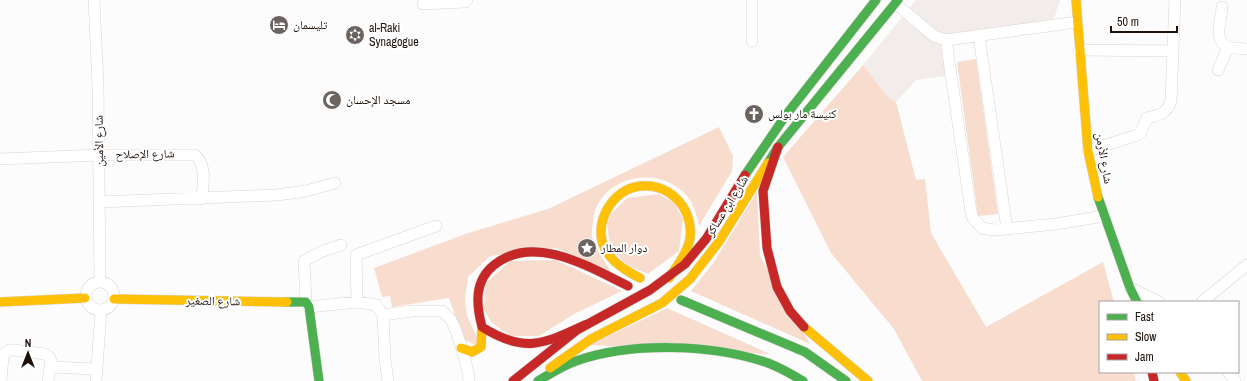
<svg xmlns="http://www.w3.org/2000/svg" width="1247" height="381" viewBox="0 0 1247 381" font-family="'Archivo Narrow','Noto Naskh Arabic',sans-serif">
  <rect width="100%" height="100%" fill="#fcfcfc"/>
  <path fill="#f2edea" d="M916,0H1060L1053,22L954,44L945,76L916,80L896,102L887,96L863,65Z"/>
  <path fill="#f8ddce" d="M976,59L998,214L978,216L957,62Z
    M863,65L887,96L896,102L916,180L925,179L931,233L986,327L1103,262L1114,302H1100V372H1133L1136,381H922L894,329L831,253L783,157Z
    M719,127L733,156L732,171L699,226C697,218 695,207 690,200C664,162 598,174 593,221C593,226 591,232 592,237C595,248 605,261 611,272L556,248L490,256L468,277L465,299L467,316L477,337L478,346L463,339L449,298L392,307L390,296L382,297L374,268L468,233L548,209Z
    M757,192L760,256L810,344L691,291L714,262Z
    M659,194L674,203L683,219L679,251L648,274L627,265L610,247L607,223L611,214L627,198Z
    M556,260L622,291L574,314L539,336H511L492,323L484,310L485,284L510,261Z
    M667,308L770,354L590,345Z"/>
  <g fill="none" stroke-linecap="round" stroke-linejoin="round">
    <g stroke="#dad4d0" stroke-width="12">
      <path id="street" d="M94,0L98,86L100,282
        M423,4L465,2L467,0
        M896,4L934,36L946,40L1077,22
        M1222,7C1222,18 1212,41 1228,47C1233,49 1242,48 1247,49
        M979,36L1007,229
        M946,40L971,212L973,218L982,228L994,230L1056,224L1104,216
        M752,41V0
        M1079,50L1172,51
        M1218,70L1228,47
        M1088,151L1137,135L1141,132L1147,118C1159,115 1167,114 1171,101L1175,0
        M0,159L99,155H195C207,166 203,183 202,199
        M99,202L277,195L306,191L335,183
        M86 296a14 14 0 1 1 28 0a14 14 0 1 1-28 0Z
        M1130,288L1159,302
        M306,302L304,261L323,251L341,245
        M357,302L356,255L436,226
        M1202,302L1247,265
        M309,307L357,302L376,305L383,315L412,311H442C445,314 449,317 451,320C457,330 469,370 469,381
        M383,315L385,359L388,381
        M50,367L96,369
        M1228,372L1235,381
        M1,381L3,355L9,350H14L45,354L49,357L51,361L48,381
        M96,381L101,311"/>
    </g>
    <g stroke="#dad4d0" stroke-width="10">
      <path id="fast" d="M768,163L778,147L898,0
        M745,175L786,115L876,0
        M1098,197L1130,288L1137,302
        M681,300L805,352L846,381
        M287,302H306L309,307L319,381
        M538,381C550,374 562,366 576,361C631,342 710,344 765,362C778,366 791,374 803,381"/>
    </g>
    <g stroke="#dad4d0" stroke-width="10">
      <path id="slow" d="M1076,0L1088,151L1098,197
        M640,278C628,272 614,264 607,252C591,229 609,193 635,187C667,180 694,207 690,238C688,252 677,266 669,278
        M114,299L287,302
        M0,302L85,298
        M804,327L868,381
        M461,348L472,352L481,347L482,327
        M550,368L591,339L662,303L690,279L718,243L768,163
        M1180,372L1186,381"/>
    </g>
    <g stroke="#dad4d0" stroke-width="10">
      <path id="jam" d="M778,147L763,191L767,248L777,287L790,311L804,327
        M587,324C544,344 525,354 482,327C476,304 474,281 494,265C534,233 589,267 628,286
        M1152,372L1154,381
        M513,381L577,330L650,290L685,264L706,239L745,175"/>
    </g>
    <use href="#street" stroke="#fff" stroke-width="11"/>
    <use href="#fast" stroke="#4caf50" stroke-width="9"/>
    <use href="#slow" stroke="#ffc107" stroke-width="9"/>
    <use href="#jam" stroke="#c62828" stroke-width="9"/>
  </g>
  <defs>
    <g id="hotel-disc" transform="scale(1)"><circle r="9.5" fill="#6b635f" stroke="#fff"/><path d="M-6-4.5h1.5V1H6V5H4.5V3h-9V5H-6ZM-4 0a1.8 1.8 0 1 1 3.6 0ZM.5 0V-2.5h3Q6-2.5 6 0Z" fill="#fff"/></g>
    <g id="synagogue-disc" transform="scale(1)"><circle r="9.5" fill="#6b635f" stroke="#fff"/><path d="M0-6.5L5.6 3.2H-5.6ZM0 6.5L5.6-3.2H-5.6Z" fill="#fff"/></g>
    <g id="mosque-disc" transform="scale(1)"><circle r="9.5" fill="#6b635f" stroke="#fff"/><path d="M3.5-4.9A6 6 0 1 0 3.5 4.9A5 5 0 1 1 3.5-4.9Z" fill="#fff"/></g>
    <g id="church-disc" transform="scale(1)"><circle r="9.5" fill="#6b635f" stroke="#fff"/><path d="M-1.2-6h2.4v3.5h3.3v2.4h-3.3V6h-2.4V-.1h-3.3v-2.4h3.3Z" fill="#fff"/></g>
    <g id="sight-disc" transform="scale(1)"><circle r="9.5" fill="#6b635f" stroke="#fff"/><path d="M0-6L1.8-2.2L6-1.7L2.9 1.2L3.7 5.4L0 3.3L-3.7 5.4L-2.9 1.2L-6-1.7L-1.8-2.2Z" fill="#fff"/></g>
  </defs>
  <g fill-rule="evenodd">
    <use href="#hotel-disc" x="279" y="25"/>
    <use href="#synagogue-disc" x="355" y="35"/>
    <use href="#mosque-disc" x="332" y="100"/>
    <use href="#church-disc" x="754" y="114"/>
    <use href="#sight-disc" x="587" y="248"/>
  </g>
  <g text-anchor="middle" dominant-baseline="central" stroke-width="4" stroke-linejoin="round" paint-order="stroke">
    <g font-size="12" fill="#1d110a" stroke="#fff" text-anchor="start">
      <text x="293" y="25">تليسمان</text>
      <text x="369" y="28">al-Raki<tspan x="369" dy="14">Synagogue</tspan></text>
      <text x="346" y="100">مسجد الإحسان</text>
      <text x="768" y="114">كنيسة مار بولس</text>
      <text x="601" y="248">دوار المطار</text>
    </g>
    <g font-size="12" fill="#1d110a" stroke="#fff">
      <text transform="translate(99 141) rotate(-91)">شارع الأمين</text>
      <text transform="translate(145 154) rotate(-1)">شارع الإصلاح</text>
      <text transform="translate(1104 158) rotate(80)">شارع الأرمن</text>
      <text transform="translate(727 206) rotate(-58)">شارع ابن عساكر</text>
      <text transform="translate(213 301) rotate(1)">شارع الصغير</text>
    </g>
  </g>
  <rect x="1099" y="301" width="140" height="72" fill="#ffffff" stroke="#a5a09d"/>
  <rect x="1107" y="314" width="20" height="6" fill="#4caf50" stroke="#a5a09d"/>
  <text x="1135" y="321" font-size="12" fill="#1d110a">Fast</text>
  <rect x="1107" y="334" width="20" height="6" fill="#ffc107" stroke="#a5a09d"/>
  <text x="1135" y="341" font-size="12" fill="#1d110a">Slow</text>
  <rect x="1107" y="354" width="20" height="6" fill="#c62828" stroke="#a5a09d"/>
  <text x="1135" y="361" font-size="12" fill="#1d110a">Jam</text>
  <g transform="translate(28 353)" stroke="#ffffff" stroke-width="3" paint-order="stroke">
  <path d="M0-3L7 15L0 10L-7 15Z" fill="#1d110a"/>
  <text y="-6" font-size="11" font-weight="bold" text-anchor="middle" fill="#1d110a">N</text>
  </g>
  <path d="M1111 26v6h66v-6" fill="none" stroke="#1d110a" stroke-width="2"/>
  <text x="1117" y="26" font-size="12" fill="#1d110a" stroke="#ffffff" stroke-width="3" paint-order="stroke">50 m</text>
</svg>
